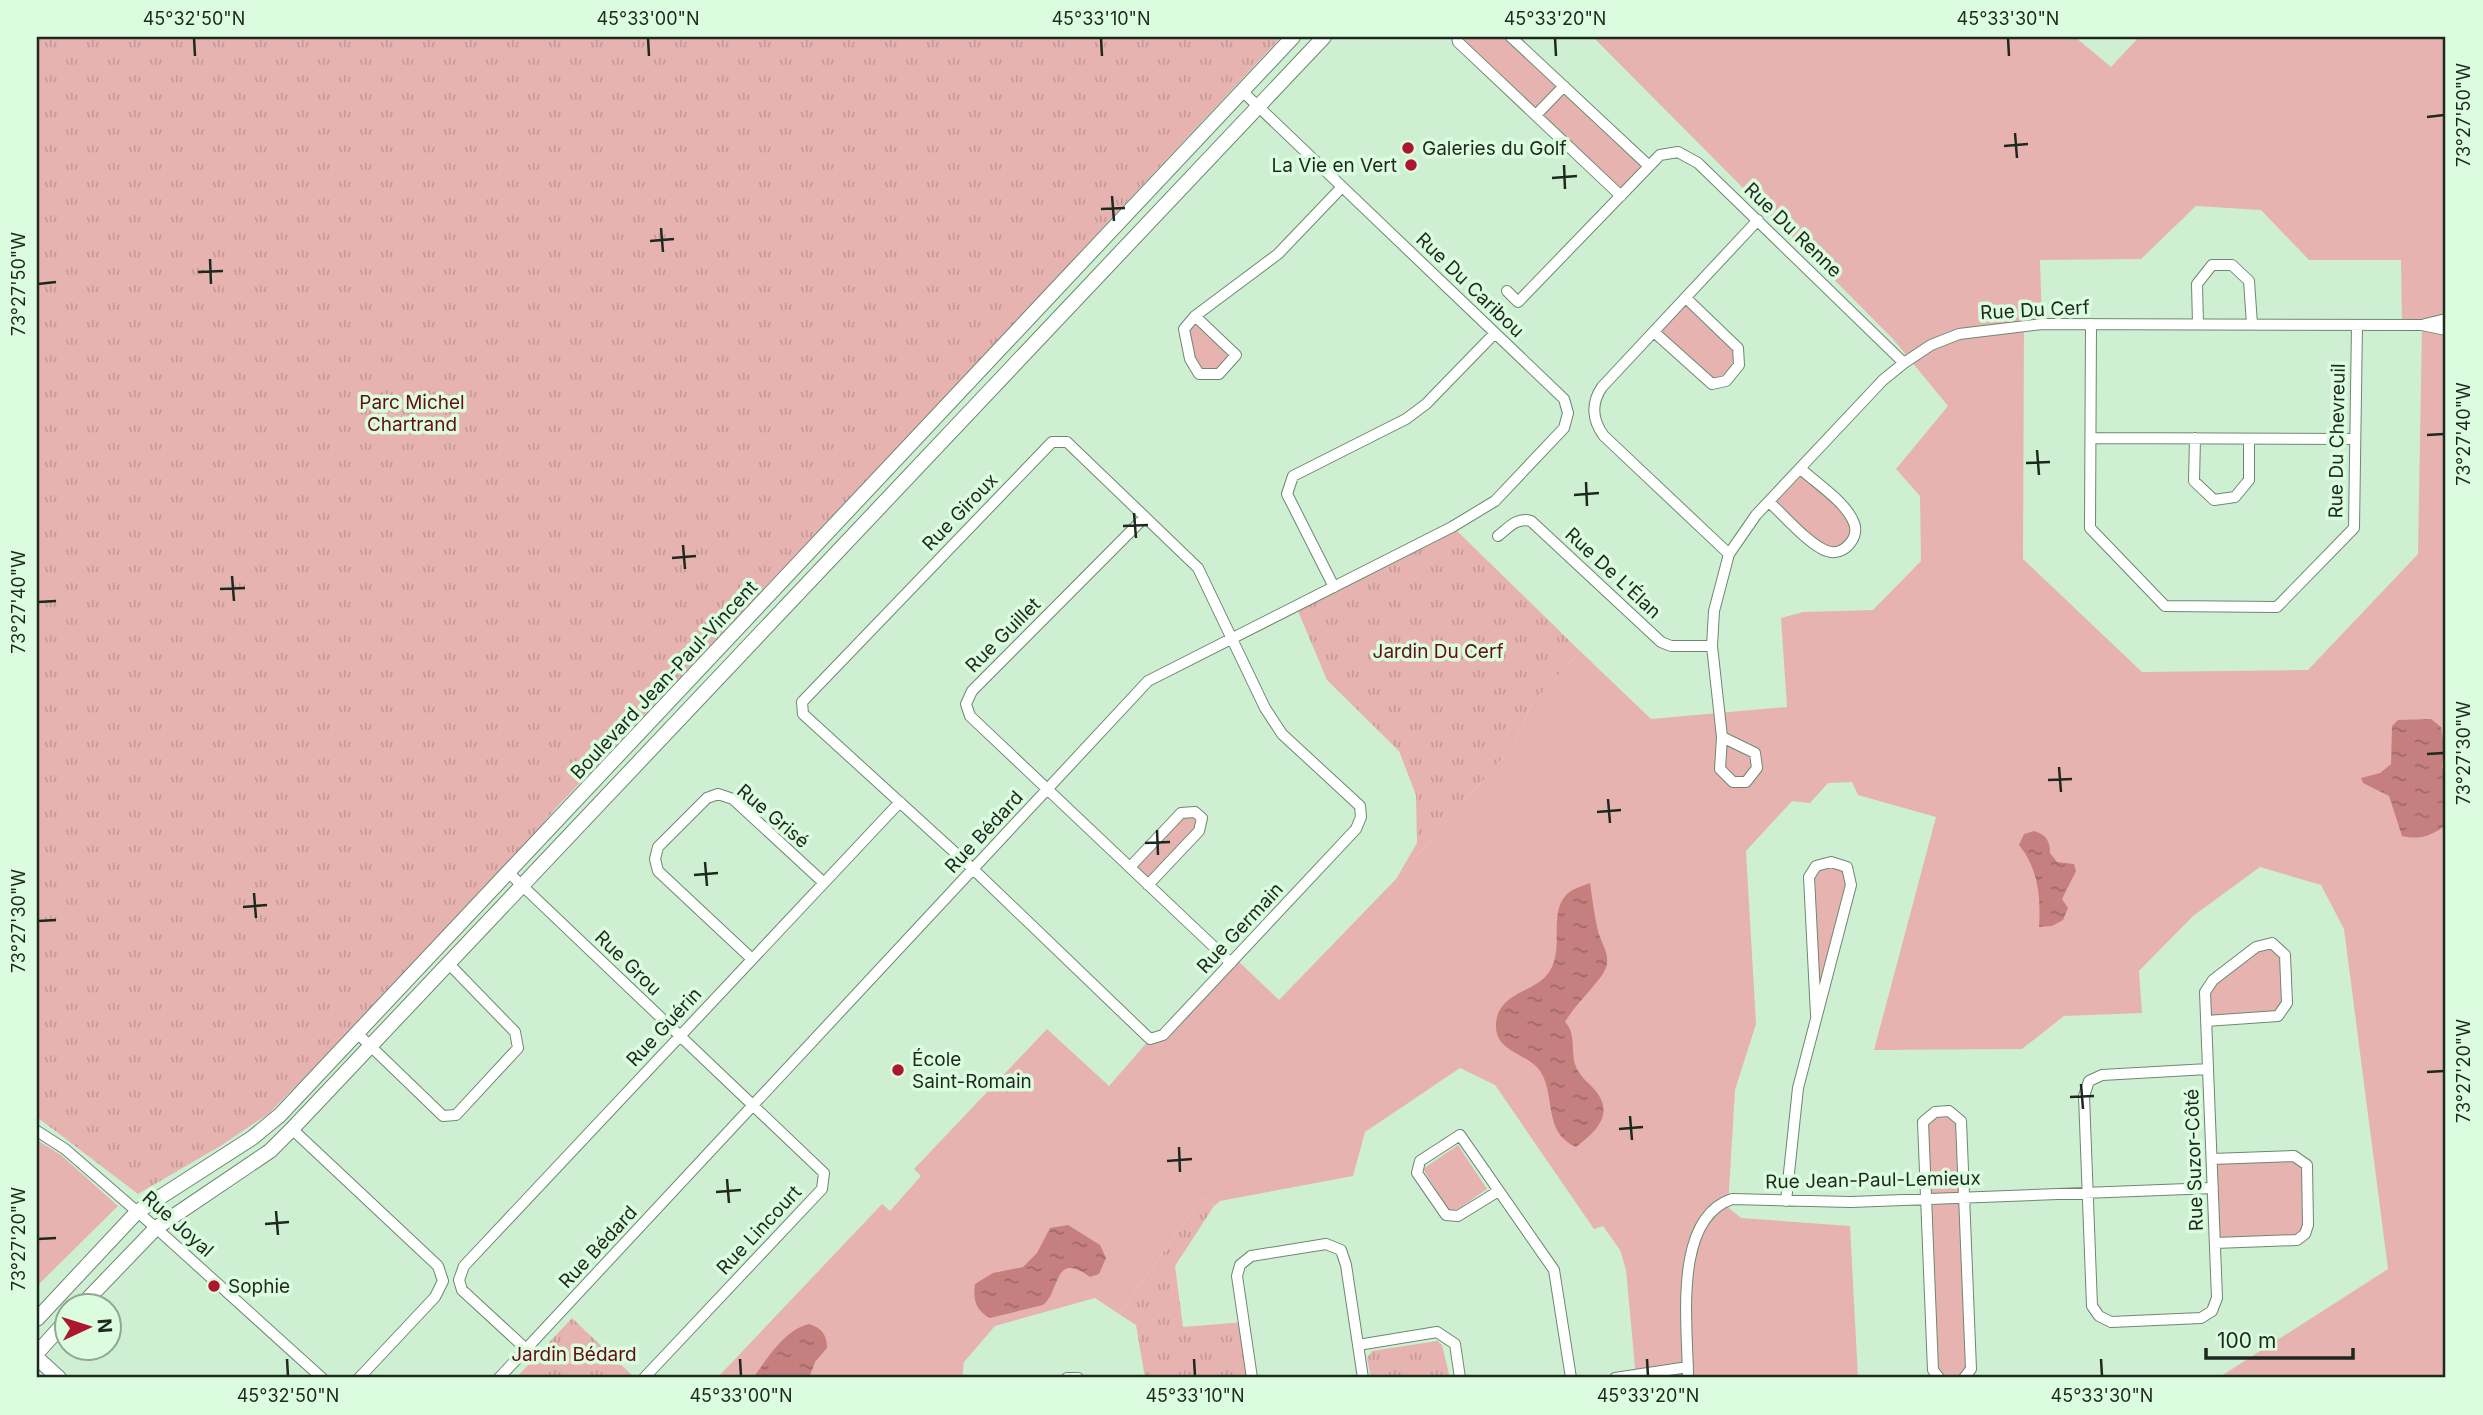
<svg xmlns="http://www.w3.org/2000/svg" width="2483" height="1415" viewBox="0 0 2483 1415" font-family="Inter,sans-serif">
  <defs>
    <pattern id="park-tufts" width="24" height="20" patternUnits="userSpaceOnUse" patternTransform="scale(1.75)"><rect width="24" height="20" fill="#e7b3b1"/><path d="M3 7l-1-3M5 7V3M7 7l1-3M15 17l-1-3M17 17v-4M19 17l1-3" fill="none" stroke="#c69a98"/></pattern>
    <pattern id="water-ripples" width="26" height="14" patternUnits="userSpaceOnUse" patternTransform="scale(1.75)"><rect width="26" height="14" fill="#c57f7e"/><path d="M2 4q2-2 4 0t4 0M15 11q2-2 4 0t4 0" fill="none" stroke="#9f6867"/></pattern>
  </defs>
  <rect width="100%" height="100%" fill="#cfefd3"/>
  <path fill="#e7b3b1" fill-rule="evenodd" d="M1457,37H1511L1649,166L1621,196Z
    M1593,37H2075L2111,67L2139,37H2446V1378H2218L2388,1269L2344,929L2321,885L2260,867L2193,916L2139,971L2142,1013L2064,1016L2022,1049L1874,1050L1936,817L1858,795L1852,782L1828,783L1810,803L1792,801L1746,851L1756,1024L1735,1090L1728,1207L1741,1218L1850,1226L1858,1378H1636L1626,1270L1620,1250L1603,1226L1594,1229L1495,1085L1460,1068L1365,1132L1353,1176L1220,1201L1214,1206L1202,1198L1119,1314L1095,1298L995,1326L964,1362L962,1378H717L882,1204L890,1211L921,1176L914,1169L1047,1029L1109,1086L1150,1039L1163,1035L1235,958L1279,1000L1396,879L1514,745L1531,705L1580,651L1651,719L1787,707L1781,618L1803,612L1873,610L1921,561L1920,496L1896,469L1948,406L1893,339ZM2196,206L2261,210L2309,260H2401L2402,325L2422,326L2418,554L2308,670L2142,672L2023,559L2024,325L2042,324L2040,260L2141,259Z
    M1686,298L1738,348L1739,365L1712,384L1654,332Z
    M1195,316L1236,355L1219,374H1199L1184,329Z
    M1801,469L1850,515L1854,539L1829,553L1769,502Z
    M1195,812L1199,831L1148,885L1130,867L1181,813Z
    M1816,866L1847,867L1851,885L1816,1015L1809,877Z
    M2272,943L2285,955L2284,1010L2206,1021L2205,992L2256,947Z
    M1935,1112L1961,1121L1971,1369L1964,1378H1939L1933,1370L1923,1122Z
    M37,1140L61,1155L118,1206L37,1286Z
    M1458,1145L1487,1189L1458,1209L1449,1211L1423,1169Z
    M2212,1159H2302L2305,1234L2215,1243Z"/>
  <path fill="url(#park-tufts)" d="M37,37H1281L1080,252L1076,260L555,809L525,846L352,1030L268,1114L222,1145L138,1194L37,1117Z
    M1456,530L1580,651L1531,705L1514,745L1396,879L1417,843L1416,795L1399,751L1327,680L1298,611Z
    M1202,1198L1214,1206L1175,1266L1183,1327L1244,1322L1252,1378H1145L1136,1325L1119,1314Z
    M572,1318L635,1378H516Z
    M1437,1341L1442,1345L1450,1378H1371L1367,1358L1372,1351Z"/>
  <path fill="url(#water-ripples)" d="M2431,719L2441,727L2444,746L2442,768L2446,774V825C2431,836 2421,840 2402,836L2389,796L2363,783L2361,778L2380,773L2391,764L2392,726L2398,720Z
    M2034,831C2046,835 2050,840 2050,853L2057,862L2074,864L2076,871L2062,899L2068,908L2063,920L2052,926L2039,927C2041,897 2038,868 2019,845L2024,834Z
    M1590,883C1592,897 1594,912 1597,927C1601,947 1616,958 1600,978C1588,994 1575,1005 1565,1022C1576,1033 1571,1050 1575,1064C1578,1075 1588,1082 1595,1090C1615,1114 1596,1132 1576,1147C1544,1133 1555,1099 1542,1074C1531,1053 1496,1054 1496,1026C1496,994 1531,993 1546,976C1567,952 1547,916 1566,895C1571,889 1583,886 1590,883Z
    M1068,1225L1100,1245L1106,1258L1099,1274L1090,1277C1053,1250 1061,1291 1043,1305L990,1318C975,1310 973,1299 975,1284L993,1273L1023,1267L1037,1253L1050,1228Z
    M809,1324C822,1328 827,1335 827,1348L815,1362L809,1378H753C768,1358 784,1330 809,1324Z"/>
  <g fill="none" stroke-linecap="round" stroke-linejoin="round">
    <g stroke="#6c8970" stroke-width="12">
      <path id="street" d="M1457,37L1458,42L1621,196
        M1511,37L1649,166
        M1536,115L1564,86
        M1507,291L1518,302L1660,155L1678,152L1698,163L1904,363
        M1195,316L1236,355L1219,374H1199L1190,359L1184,329L1195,316L1278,254L1342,187
        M2091,324L2090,528L2165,606L2277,607L2354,528L2357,325
        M2198,324L2197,284L2212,265H2232L2249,281L2252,324
        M2425,324L2446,319
        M1654,332L1712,384L1726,381L1739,365L1738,348L1686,298
        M2091,438L2355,439
        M2195,438L2194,481L2214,500L2235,497L2249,480V439
        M1052,442H1067L1198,568L1265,708L1282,734L1360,806L1361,817L1356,829L1163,1035L1150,1039L973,869L803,714L802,702Z
        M1769,502C1784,515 1809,545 1827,551C1843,557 1860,538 1854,523C1846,502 1817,484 1801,469
        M1145,517L972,691L966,704L970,716L1231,963
        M1498,536C1509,527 1517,517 1531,521L1661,642L1671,646H1712
        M1729,554L1604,436C1592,420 1591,403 1602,387L1758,220
        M1334,587L1287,494L1293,476L1406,419L1426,404L1495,333
        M1722,737L1755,753L1757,768L1746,782H1733L1720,769L1722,737L1712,646L1714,611L1729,554L1756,515L1883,380L1904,363L1931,345L1959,334L2042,324L2422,325L2446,330
        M1130,867L1181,813L1195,812L1202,818L1199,831L1148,885
        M509,873L824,1173L822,1189L644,1378
        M752,959L658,871L655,859L658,847L707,798L718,794L733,799L824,883
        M2206,1021L2278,1016L2287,1003L2285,955L2272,943L2256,947L2213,980L2205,992L2217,1298L2212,1311L2201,1318L2111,1322L2099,1316L2092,1306L2084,1096L2089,1081L2102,1075L2208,1069
        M358,1034L443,1116L456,1115L518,1048L515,1032L449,964
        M292,1129L438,1266L443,1281L435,1297L359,1378
        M37,1131L65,1149L156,1228L322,1378
        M2212,1159L2294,1156L2307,1165L2308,1225L2305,1234L2297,1240L2215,1243
        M1497,1192L1458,1216L1446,1215L1417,1173L1420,1161L1460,1135L1554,1270L1571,1378
        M1786,1201L1798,1088L1851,885L1847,867L1831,862L1816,866L1809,877L1816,1015
        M1358,1345L1437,1332L1455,1344L1460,1378
        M526,1349L462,1290L459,1280L464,1266L900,802
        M499,1378L1148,681L1452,527L1495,501L1564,428L1568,413L1564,399L1242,91
        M1067,1378H1078
        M1252,1378L1237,1276L1240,1265L1251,1256L1326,1244L1341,1250L1346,1265L1363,1378
        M1615,1378L1688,1367
        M1688,1378C1688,1327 1672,1219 1732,1199L1851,1202L2213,1188
        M1939,1378L1933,1370L1923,1122L1935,1112L1949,1111L1961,1121L1971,1369L1964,1378"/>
    </g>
    <g stroke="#6c8970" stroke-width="16">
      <path id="secondary" d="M81,1306L156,1228L270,1151L292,1129L1324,37
        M37,1319L137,1212L252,1138L280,1115L1293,37
        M37,1353L66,1321
        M37,1358L59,1378"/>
    </g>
    <use href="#street" stroke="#fff" stroke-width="10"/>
    <use href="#secondary" stroke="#fff" stroke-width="14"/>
  </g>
  <path fill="none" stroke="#1d291e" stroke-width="2.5" d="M194,38L195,56M648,38L649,56M1101,38L1102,56M1555,38L1556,56M2008,38L2009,56M2427,117L2444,115M2015,133L2017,158M2004,146L2028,144M1564,165L1565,189M1552,178L1577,176M1112,196L1114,221M1101,209L1125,208M661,228L663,252M650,241L674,239M210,259L211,284M198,272L223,271M38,284L56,282M2427,435L2444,434M2037,450L2039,475M2026,463L2050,462M1586,482L1587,506M1574,495L1599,493M1134,513L1136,538M1123,526L1148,525M683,545L685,569M672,558L696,556M232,576L234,601M220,589L245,588M38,602L56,601M2427,754L2444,753M2059,767L2061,792M2048,780L2072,779M1608,799L1610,823M1597,812L1621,810M1157,830L1158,855M1145,843L1170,842M705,862L707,886M694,875L718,873M254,893L256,918M243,907L267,905M38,921L56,920M2427,1072L2444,1071M2081,1084L2083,1109M2070,1097L2094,1096M1630,1116L1632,1140M1619,1129L1643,1127M1179,1147L1180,1172M1167,1161L1192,1159M727,1179L729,1203M716,1192L741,1190M276,1211L278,1235M265,1224L289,1222M38,1239L56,1238M287,1359L288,1376M740,1359L741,1376M1194,1359L1195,1376M1647,1359L1648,1376M2101,1359L2102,1376"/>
  <g fill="#ac172f" stroke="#dcfce0" stroke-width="2.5">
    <circle cx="1408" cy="148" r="7"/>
    <circle cx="1411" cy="165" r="7"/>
    <circle cx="898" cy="1070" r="7"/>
    <circle cx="214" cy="1286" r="7"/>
  </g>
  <g text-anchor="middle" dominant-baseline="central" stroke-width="7" stroke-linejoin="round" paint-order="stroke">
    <g font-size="19" fill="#1d291e" stroke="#dcfce0" text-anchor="start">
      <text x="1422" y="148">Galeries du Golf</text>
      <text x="1397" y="165" text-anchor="end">La Vie en Vert</text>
      <text x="912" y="1059">École<tspan x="912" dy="22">Saint-Romain</tspan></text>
      <text x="228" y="1286">Sophie</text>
    </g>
    <g font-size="19" fill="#1d291e" stroke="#dcfce0">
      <text transform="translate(1793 230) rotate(44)">Rue Du Renne</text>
      <text transform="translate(1470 285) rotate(44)">Rue Du Caribou</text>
      <text transform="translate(2035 310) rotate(-3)">Rue Du Cerf</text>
      <text transform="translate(2337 441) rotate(-89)">Rue Du Chevreuil</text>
      <text transform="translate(960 512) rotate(-46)">Rue Giroux</text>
      <text transform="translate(1613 573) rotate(43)">Rue De L'Élan</text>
      <text transform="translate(1003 635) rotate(-45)">Rue Guillet</text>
      <text transform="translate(664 680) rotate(-47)">Boulevard Jean-Paul-Vincent</text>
      <text transform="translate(773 816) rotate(40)">Rue Grisé</text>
      <text transform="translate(984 832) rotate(-47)">Rue Bédard</text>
      <text transform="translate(1240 928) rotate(-47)">Rue Germain</text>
      <text transform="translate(628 963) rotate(44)">Rue Grou</text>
      <text transform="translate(664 1027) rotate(-47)">Rue Guérin</text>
      <text transform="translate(2194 1160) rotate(-92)">Rue Suzor-Côté</text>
      <text transform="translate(1873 1180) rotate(-1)">Rue Jean-Paul-Lemieux</text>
      <text transform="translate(178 1224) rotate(42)">Rue Joyal</text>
      <text transform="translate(759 1230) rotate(-47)">Rue Lincourt</text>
      <text transform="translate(598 1247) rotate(-47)">Rue Bédard</text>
    </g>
    <g font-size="19" fill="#640d19" stroke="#dcfce0">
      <text x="412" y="402">Parc Michel<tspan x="412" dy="22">Chartrand</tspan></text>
      <text x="1438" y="651">Jardin Du Cerf</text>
      <text x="574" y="1354">Jardin Bédard</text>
    </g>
  </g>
  <rect width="2483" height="1415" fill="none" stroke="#dcfce0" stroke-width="77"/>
  <g transform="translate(88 1327) rotate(86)"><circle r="33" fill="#dcfce0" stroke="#90a892" stroke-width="2"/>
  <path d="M0-5L12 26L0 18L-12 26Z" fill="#ac172f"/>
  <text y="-10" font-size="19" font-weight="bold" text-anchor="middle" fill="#1d291e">N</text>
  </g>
  <path d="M2206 1348v10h147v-10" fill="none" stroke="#1d291e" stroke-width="3.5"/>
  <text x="2217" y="1348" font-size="21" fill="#1d291e" stroke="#dcfce0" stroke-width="5" paint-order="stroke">100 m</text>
  <rect x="38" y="38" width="2406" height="1338" fill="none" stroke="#1d291e" stroke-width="2.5"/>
  <g font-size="18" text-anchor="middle" fill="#1d291e">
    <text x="194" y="25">45°32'50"N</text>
    <text x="648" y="25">45°33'00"N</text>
    <text x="1101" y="25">45°33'10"N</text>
    <text x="1555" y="25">45°33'20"N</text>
    <text x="2008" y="25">45°33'30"N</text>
    <text transform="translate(2464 115) rotate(-90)" y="6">73°27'50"W</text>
    <text transform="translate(19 284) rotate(-90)" y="6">73°27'50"W</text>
    <text transform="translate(2464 434) rotate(-90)" y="6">73°27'40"W</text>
    <text transform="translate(19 602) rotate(-90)" y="6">73°27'40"W</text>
    <text transform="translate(2464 753) rotate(-90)" y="6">73°27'30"W</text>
    <text transform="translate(19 921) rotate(-90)" y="6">73°27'30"W</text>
    <text transform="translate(2464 1071) rotate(-90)" y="6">73°27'20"W</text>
    <text transform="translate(19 1239) rotate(-90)" y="6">73°27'20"W</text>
    <text x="288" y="1402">45°32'50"N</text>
    <text x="741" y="1402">45°33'00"N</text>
    <text x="1195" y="1402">45°33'10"N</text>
    <text x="1648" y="1402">45°33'20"N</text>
    <text x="2102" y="1402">45°33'30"N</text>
  </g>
</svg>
